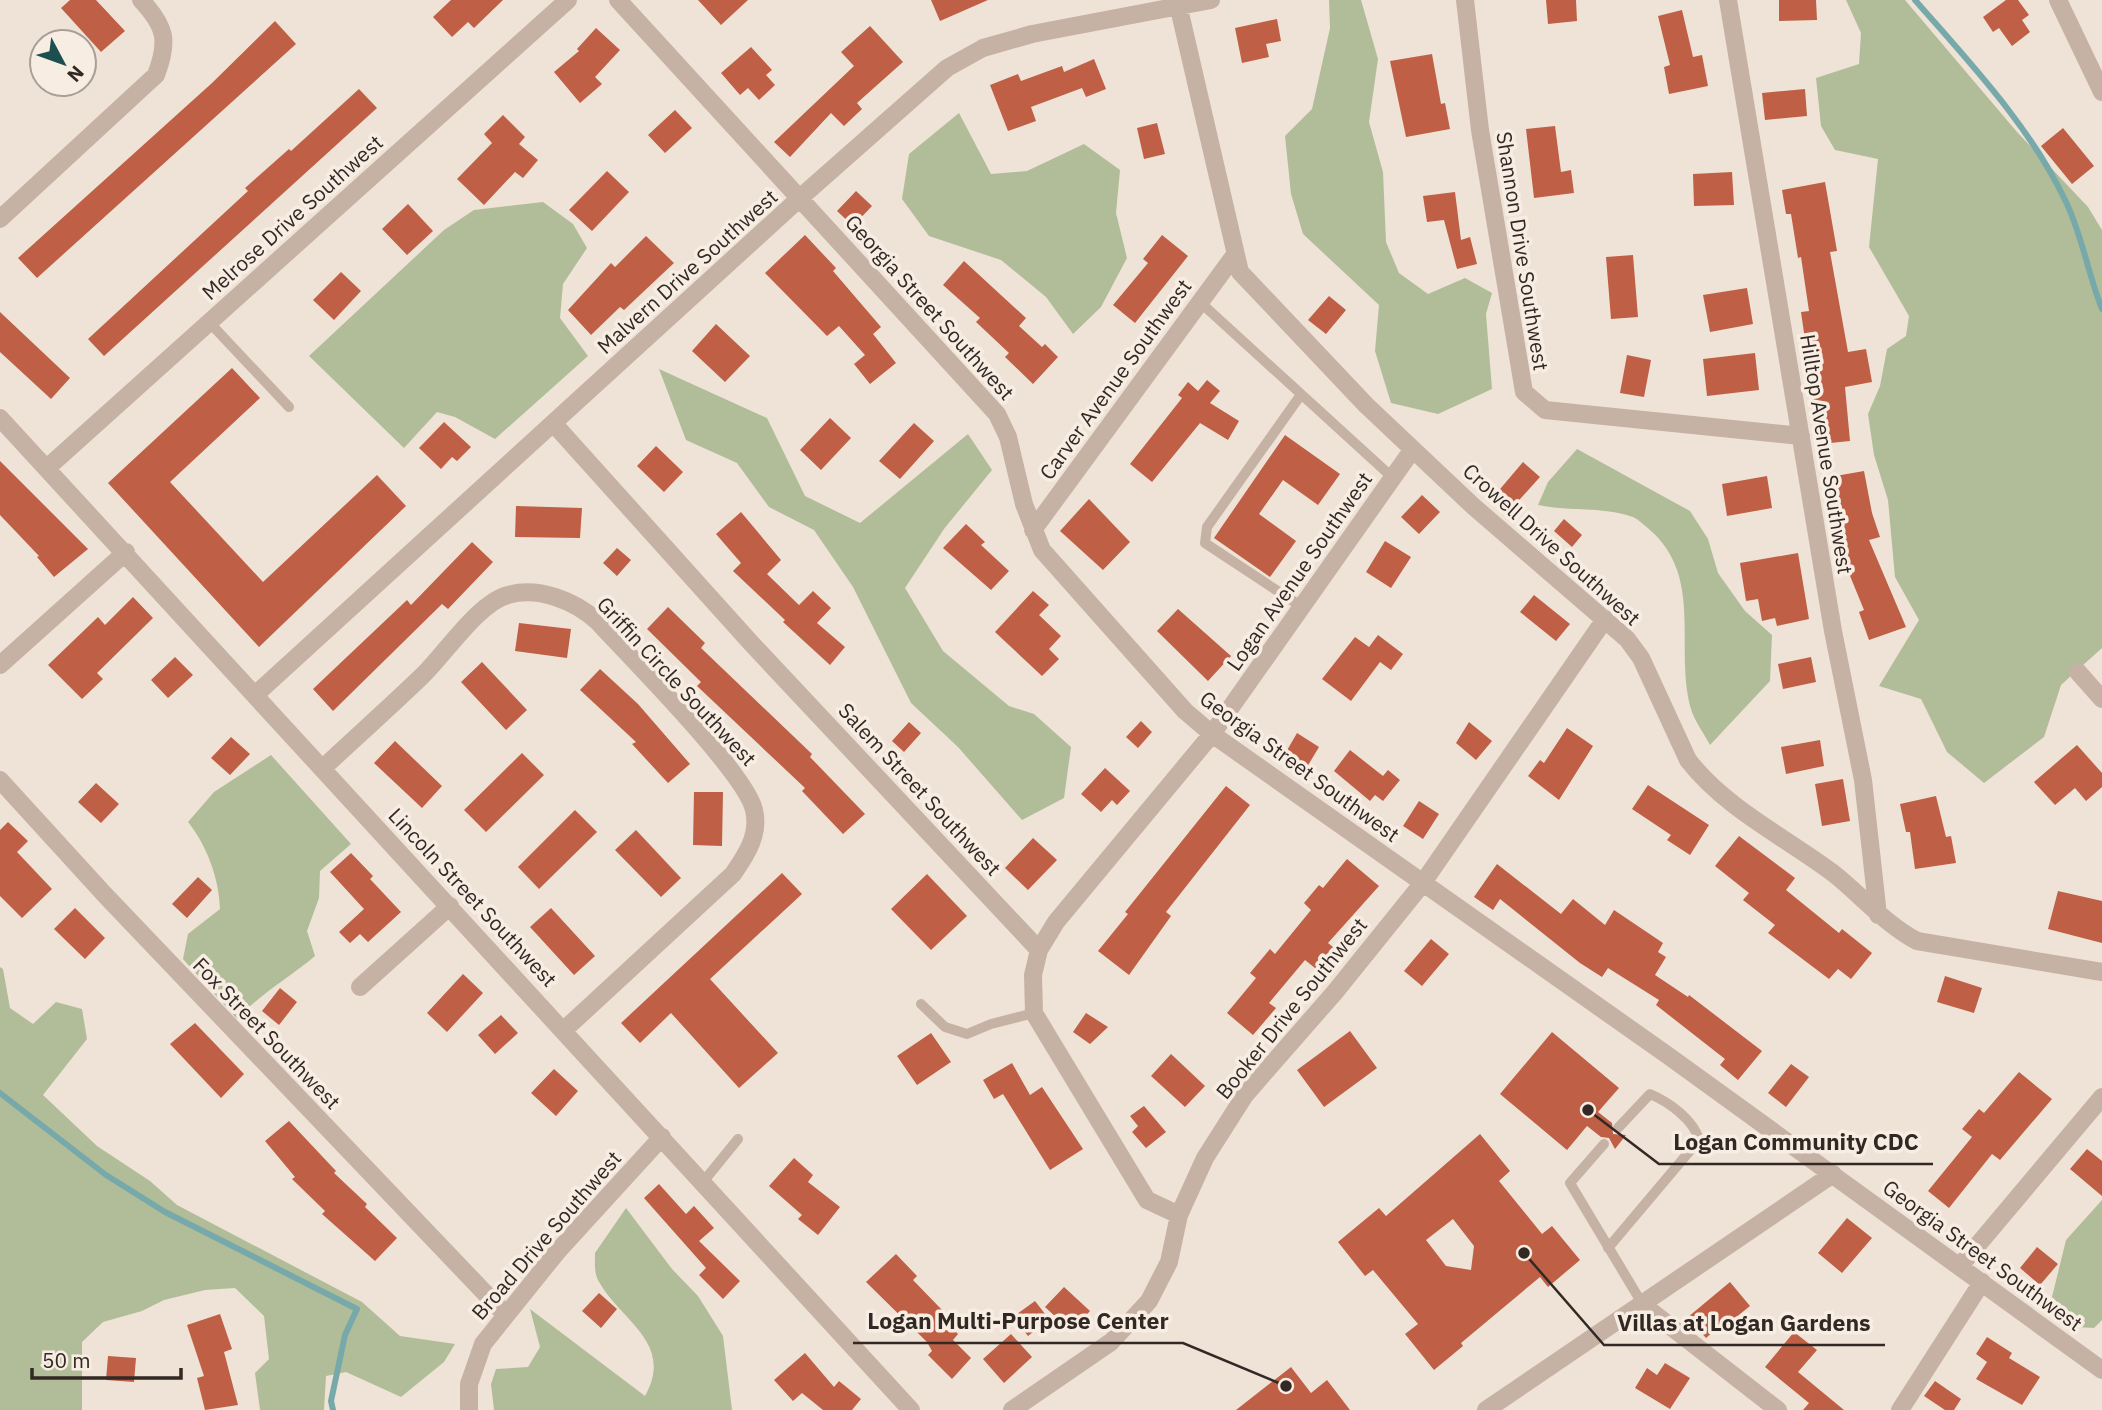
<svg xmlns="http://www.w3.org/2000/svg" width="2102" height="1410" viewBox="0 0 2102 1410" font-family="'IBM Plex Sans',sans-serif">
  <rect width="100%" height="100%" fill="#efe3d7"/>
  <path fill="#b1bd98" d="M1329,0H1361L1378,59L1369,122L1383,172L1386,242L1399,273L1428,294L1465,278L1492,293L1486,314L1492,389L1438,414L1391,403L1375,351L1379,305L1303,234L1291,194L1285,136L1312,109L1330,28Z
    M1846,0H1905L2017,132L2088,207L2102,230V648L2061,685L2044,737L1984,783L1947,752L1921,699L1879,686L1919,620L1895,577L1888,500L1874,455L1868,414L1880,386L1887,349L1906,336L1909,316L1869,247L1878,159L1835,150L1821,126L1816,78L1859,64L1861,33Z
    M959,113L991,174L1027,171L1084,144L1120,170L1116,213L1127,258L1101,307L1073,334L1046,297L1001,260L929,236L902,199L909,154Z
    M543,202L573,224L587,248L563,284L560,318L588,356L495,439L455,417L437,412L404,448L309,356L444,230L474,210Z
    M659,369L767,418L805,496L860,523L968,434L992,470L944,529L905,588L943,651L1009,706L1034,714L1071,747L1064,798L1022,820L958,747L911,703L853,587L814,530L769,507L737,463L686,440Z
    M1577,449L1690,511L1708,539L1718,573L1745,611L1772,635L1770,681L1710,745C1705,735 1696,723 1692,712C1673,651 1705,578 1650,530C1644,525 1639,520 1633,517C1602,506 1569,512 1538,505L1548,482Z
    M271,755L351,844L320,871L319,898L307,931L315,956C289,978 260,994 237,1019L183,959L188,934L220,909C219,878 207,846 188,822L214,792Z
    M0,967L3,969L10,1008L33,1024L56,1002L82,1009L87,1039L43,1095L97,1146L150,1181L177,1205L362,1302L400,1336L455,1344L444,1362L401,1397L346,1372L326,1376L324,1410H260L255,1373L269,1359L264,1316L235,1288L205,1290L164,1300L142,1311L103,1322L82,1342V1410H0Z
    M2102,1200V1320L2094,1328L2076,1327L2052,1297L2066,1240Z
    M626,1208L672,1269L698,1296L723,1336L732,1410H494L491,1384L496,1369L528,1367L540,1347L530,1309L645,1396C675,1342 620,1321 598,1280C594,1273 595,1261 595,1253Z"/>
  <g fill="none" stroke-linecap="round" stroke-linejoin="round">
    <path stroke="#78a9aa" stroke-width="6" d="M1915,0C1969,62 2031,127 2066,202C2082,235 2088,274 2102,309
      M0,1093L106,1175L165,1212L357,1309L345,1335L331,1401L333,1410"/>
  </g>
  <path fill="#bf5f45" fill-rule="evenodd" d="M70,0H96L125,31L101,52L61,8Z
    M451,0H503L474,28L468,22L452,37L433,17Z
    M698,0H748L721,25Z
    M931,0H988L940,21Z
    M1546,0H1576L1577,21L1548,24Z
    M1779,0H1816L1817,20L1779,21Z
    M2006,0H2018L2029,15L2022,20L2030,32L2012,46L1999,28L1993,32L1983,17Z
    M1682,10L1693,57L1702,55L1708,86L1669,94L1664,67L1670,65L1658,16Z
    M1277,19L1281,41L1266,44L1269,57L1242,63L1235,28Z
    M275,21L296,44L37,278L18,258L212,83Z
    M870,26L903,62L857,103L862,109L844,126L831,113L790,157L774,142L854,66L841,52Z
    M596,28L620,50L595,77L602,84L580,103L554,72L579,51L577,49Z
    M751,47L772,70L766,75L775,85L759,100L748,88L740,95L721,73Z
    M1432,54L1441,104L1445,103L1450,129L1406,137L1390,61Z
    M1094,59L1106,89L1086,97L1082,88L1031,107L1036,121L1008,131L990,85L1018,74L1021,81L1062,66L1064,72Z
    M359,89L377,108L104,356L88,339L248,191L245,188L289,149L291,151Z
    M1805,89L1807,116L1765,120L1762,93Z
    M675,110L692,128L665,153L648,135Z
    M503,115L525,137L519,144L538,160L523,178L515,172L484,205L457,179L492,143L484,134Z
    M1157,123L1165,154L1144,159L1137,128Z
    M1555,126L1561,172L1571,170L1574,193L1534,198L1526,129Z
    M2063,128L2094,166L2072,184L2041,146Z
    M607,171L629,192L592,231L569,210Z
    M1732,172L1734,205L1694,206L1693,174Z
    M1825,182L1837,251L1830,252L1848,352L1866,349L1872,382L1845,387L1850,441L1820,444L1801,312L1809,311L1801,257L1798,258L1791,214H1786L1782,190Z
    M856,191L872,206L853,226L837,211Z
    M1455,192L1461,240L1470,237L1477,264L1457,269L1444,220L1427,222L1423,196Z
    M408,204L433,231L407,255L382,229Z
    M805,235L836,268L833,271L881,327L873,334L896,363L870,384L854,364L865,355L839,326L827,336L765,273Z
    M1162,235L1188,256L1135,323L1113,305L1148,263L1143,259Z
    M646,236L674,263L624,310L620,307L591,335L568,310L611,263L615,267Z
    M1633,255L1638,317L1611,319L1606,257Z
    M964,261L1026,318L1019,326L1042,347L1045,344L1058,357L1033,384L1005,357L1009,353L976,322L980,318L943,285Z
    M341,272L361,291L334,320L313,300Z
    M1747,288L1753,324L1710,332L1703,295Z
    M1329,296L1346,310L1326,334L1308,320Z
    M0,312L70,378L51,399L0,352Z
    M716,324L750,356L725,382L692,351Z
    M1755,353L1759,390L1707,396L1703,359Z
    M1627,355L1651,360L1644,397L1620,393Z
    M232,368L260,398L170,482L263,582L377,475L406,506L259,647L108,483Z
    M1207,380L1220,391L1210,403L1239,421L1228,440L1200,423L1152,482L1130,464L1182,398L1178,395L1188,382L1198,391Z
    M830,418L851,438L821,470L800,450Z
    M444,422L471,447L457,461L452,457L441,469L419,448Z
    M914,423L934,441L900,479L879,461Z
    M1285,435L1340,474L1318,505L1283,480L1259,514L1296,541L1270,577L1214,538Z
    M656,446L683,472L664,492L637,466Z
    M0,461L88,549L54,577L37,557L39,556L0,515Z
    M1523,462L1540,477L1511,509L1495,495Z
    M1864,471L1872,513L1880,537L1869,540L1906,627L1869,640L1859,612L1864,610L1839,549L1824,478Z
    M1767,476L1772,508L1727,516L1722,484Z
    M1422,495L1440,512L1419,534L1401,517Z
    M1089,499L1130,542L1103,570L1060,531Z
    M516,506L582,508L580,538L515,537Z
    M741,512L781,560L767,574L799,605L813,591L831,608L817,623L845,647L830,665L783,622L785,620L733,571L741,563L716,534Z
    M1564,519L1582,535L1572,547L1554,531Z
    M966,524L985,542L981,545L1009,571L991,590L943,548Z
    M1385,541L1411,557L1391,588L1366,572Z
    M472,542L493,562L448,609L442,604L333,711L313,689L407,600L411,605Z
    M617,548L631,560L617,576L603,563Z
    M1798,553L1809,619L1777,626L1775,618L1762,621L1758,599L1746,601L1740,563Z
    M1033,591L1049,605L1039,615L1061,636L1049,649L1059,659L1042,676L995,632Z
    M1534,595L1570,624L1556,641L1520,612Z
    M133,597L153,618L97,673L103,679L82,699L48,665L98,617L105,625Z
    M668,607L705,643L701,648L812,754L810,757L865,814L843,834L802,791L805,788L697,686L701,682L647,629Z
    M1178,609L1231,656L1208,681L1157,631Z
    M519,623L571,629L567,658L515,651Z
    M1378,635L1403,654L1391,670L1380,662L1351,701L1322,679L1355,637L1369,647Z
    M175,657L193,675L168,698L151,680Z
    M1811,657L1816,682L1783,689L1778,664Z
    M482,662L527,710L506,730L461,682Z
    M600,669L638,704L690,764L668,783L632,744L636,742L580,690Z
    M1141,721L1152,732L1138,748L1126,737Z
    M909,722L921,733L904,752L892,741Z
    M1469,722L1492,741L1476,760L1456,743Z
    M1567,728L1593,746L1559,800L1528,776L1540,760L1544,763Z
    M1297,733L1319,747L1304,772L1282,759Z
    M231,737L250,754L230,775L211,758Z
    M1820,740L1824,766L1786,774L1781,747Z
    M395,741L442,786L422,808L374,763Z
    M2077,745L2102,773V787L2086,801L2075,788L2055,805L2034,782Z
    M1350,750L1383,776L1388,770L1400,780L1383,801L1375,795L1370,801L1334,771Z
    M522,753L544,775L486,832L464,810Z
    M1105,768L1130,791L1117,805L1112,800L1101,812L1081,794Z
    M1843,779L1850,821L1822,826L1815,784Z
    M96,783L119,804L101,823L78,802Z
    M1648,785L1709,825L1690,855L1667,840L1671,835L1632,809Z
    M1226,786L1250,805L1166,912L1171,916L1129,975L1098,951L1128,914L1125,912Z
    M694,792H723L722,846L693,845Z
    M1936,796L1946,837L1951,836L1956,863L1915,869L1910,832H1906L1900,804Z
    M1419,801L1439,814L1423,839L1403,826Z
    M575,810L597,832L539,889L518,867Z
    M8,822L28,841L17,852L52,889L22,918L0,896V830Z
    M636,830L681,878L661,897L615,850Z
    M1739,836L1795,878L1786,890L1839,933L1842,929L1872,953L1851,979L1838,969L1829,979L1768,933L1775,925L1743,900L1749,893L1715,866Z
    M1033,838L1057,860L1028,890L1005,868Z
    M351,853L373,876L370,879L401,912L368,942L360,934L350,943L339,932L364,909L330,872Z
    M1347,859L1379,886L1328,943L1338,951L1320,972L1305,960L1269,1003L1276,1008L1253,1035L1227,1013L1256,978L1250,973L1270,949L1275,954L1311,910L1304,903L1319,885L1323,888Z
    M1497,864L1561,914L1573,899L1605,925L1614,910L1663,943L1658,952L1666,957L1655,975L1688,997L1689,995L1762,1051L1738,1080L1720,1065L1725,1059L1656,1005L1659,1000L1608,968L1602,977L1580,963L1500,899L1493,910L1474,897Z
    M782,873L802,894L710,979L778,1053L739,1088L671,1013L640,1043L621,1023Z
    M927,874L967,916L931,950L891,909Z
    M198,877L212,890L187,918L172,904Z
    M2058,891L2102,901V943L2048,929Z
    M75,908L105,938L85,959L54,929Z
    M551,908L595,956L574,975L530,927Z
    M1431,939L1449,954L1422,986L1404,971Z
    M463,974L483,993L447,1032L427,1013Z
    M1945,976L1982,988L1974,1013L1937,1002Z
    M280,988L297,1002L279,1025L262,1011Z
    M1086,1013L1108,1027L1090,1044L1073,1032Z
    M501,1015L518,1033L495,1054L478,1035Z
    M195,1023L244,1074L221,1098L170,1044Z
    M1350,1031L1377,1068L1324,1107L1297,1070Z
    M1552,1032L1619,1088L1598,1112L1612,1123L1613,1134L1626,1135L1615,1149L1609,1138L1601,1137L1587,1126L1567,1150L1500,1094Z
    M931,1033L951,1062L917,1085L897,1056Z
    M1171,1054L1205,1086L1185,1107L1151,1076Z
    M1012,1063L1030,1095L1042,1087L1083,1149L1050,1170L1003,1094L994,1099L983,1080Z
    M1791,1064L1809,1077L1786,1107L1768,1093Z
    M554,1069L578,1091L556,1116L531,1093Z
    M2019,1072L2052,1099L2000,1160L1992,1154L1949,1208L1928,1191L1972,1137L1962,1129L1979,1109L1984,1113Z
    M1144,1106L1166,1132L1146,1148L1132,1132L1138,1126L1130,1116Z
    M289,1121L336,1171L334,1173L367,1204L365,1207L397,1238L375,1261L322,1214L325,1211L292,1179L295,1177L265,1141Z
    M1480,1134L1510,1171L1499,1181L1542,1234L1552,1226L1580,1260L1548,1287L1540,1277L1461,1343L1463,1346L1434,1370L1405,1334L1418,1324L1373,1270L1365,1276L1338,1242L1379,1208L1386,1216ZM1453,1219L1474,1246L1471,1270L1446,1266L1426,1240Z
    M2087,1149L2102,1161V1196L2070,1169Z
    M794,1158L813,1175L808,1182L840,1207L818,1235L798,1219L802,1215L769,1186Z
    M659,1184L686,1214L694,1206L714,1228L699,1241L740,1281L723,1299L699,1275L706,1268L644,1198Z
    M1847,1218L1872,1238L1842,1273L1818,1253Z
    M2037,1247L2058,1264L2040,1285L2020,1268Z
    M896,1254L917,1276L913,1280L943,1311L939,1315L958,1334L953,1340L971,1358L952,1379L928,1355L932,1351L927,1342L866,1282Z
    M1730,1282L1750,1306L1735,1318L1740,1324L1728,1334L1721,1325L1706,1338L1688,1317Z
    M1064,1287L1090,1311L1071,1331L1045,1307Z
    M599,1293L617,1309L601,1328L582,1311Z
    M1035,1301L1049,1319L1028,1336L1013,1317Z
    M220,1314L232,1349L224,1352L238,1405L205,1410L197,1378L204,1376L187,1325Z
    M1794,1332L1817,1350L1798,1372L1844,1410H1803L1809,1403L1765,1367Z
    M1011,1334L1032,1357L1004,1383L983,1359Z
    M1987,1337L2012,1353L2009,1358L2040,1377L2022,1405L1976,1379L1987,1362L1976,1354Z
    M805,1353L834,1387L839,1381L861,1399L852,1410H823L802,1393L793,1401L774,1380Z
    M108,1356L136,1358L134,1382L106,1380Z
    M1665,1363L1690,1378L1670,1409L1635,1388L1647,1368L1657,1375Z
    M1291,1367L1311,1393L1327,1380L1350,1410H1236Z
    M1935,1381L1961,1399L1954,1410H1945L1924,1396Z"/>
  <g fill="none" stroke-linecap="round" stroke-linejoin="round">
    <path stroke="#c6b2a4" stroke-width="10" d="M1200,302L1393,478
      M209,322L289,407
      M1300,396L1207,527L1205,543L1302,607
      M921,1004L945,1027L967,1034L991,1024L1034,1013
      M1604,1144L1570,1183L1643,1305
      M703,1182L738,1139
      M1608,1248L1699,1140C1694,1120 1669,1102 1650,1094L1618,1128"/>
    <path stroke="#c6b2a4" stroke-width="18" d="M618,0L997,414L1008,437L1024,504L1042,550L1185,711L1212,734L1670,1057L2102,1370
      M1177,0L1240,272L1366,405L1473,506L1627,639L1641,658L1688,760C1725,808 1785,837 1833,873C1862,896 1884,923 1917,941L2102,972
      M1465,0L1480,130L1524,392L1545,410L1801,436
      M1728,0L1833,631L1863,780L1878,915
      M2058,0L2102,92
      M0,219L156,75C169,41 166,27 141,0
      M0,418L911,1410
      M554,424L751,643L1039,950L1033,975L1034,1013L1147,1200L1179,1215
      M47,468L568,0
      M1033,530L1234,256
      M0,665L126,552
      M2078,672L2102,699
      M256,694L801,197L947,68L983,48L1032,34L1211,0
      M323,768C356,737 390,707 422,676C445,654 478,603 508,595C538,586 575,601 597,621C629,656 746,773 754,810C760,835 746,855 733,874L564,1030
      M0,780L105,895L505,1314
      M1039,950L1056,922L1212,734L1413,449
      M360,987L450,906
      M1960,1266L2102,1097
      M1643,1305L1778,1410
      M469,1410V1384L483,1344L557,1252L662,1137
      M1012,1410L1111,1342L1149,1301L1169,1262L1179,1215L1205,1158L1245,1095L1335,992L1422,884L1605,619
      M1486,1410L1833,1174
      M1900,1410L1982,1282"/>
  </g>
  <g text-anchor="middle" dominant-baseline="central" stroke-width="7" stroke-linejoin="round" paint-order="stroke">
    <g font-size="21" fill="#322925" stroke="#f7ede3">
      <text transform="translate(292 217) rotate(-42)">Melrose Drive Southwest</text>
      <text transform="translate(1523 251) rotate(81)">Shannon Drive Southwest</text>
      <text transform="translate(687 271) rotate(-42)">Malvern Drive Southwest</text>
      <text transform="translate(930 307) rotate(48)">Georgia Street Southwest</text>
      <text transform="translate(1115 379) rotate(-54)">Carver Avenue Southwest</text>
      <text transform="translate(1827 454) rotate(81)">Hilltop Avenue Southwest</text>
      <text transform="translate(1552 544) rotate(42)">Crowell Drive Southwest</text>
      <text transform="translate(1299 571) rotate(-55)">Logan Avenue Southwest</text>
      <text transform="translate(677 681) rotate(47)">Griffin Circle Southwest</text>
      <text transform="translate(1300 766) rotate(36)">Georgia Street Southwest</text>
      <text transform="translate(920 789) rotate(47)">Salem Street Southwest</text>
      <text transform="translate(473 897) rotate(47)">Lincoln Street Southwest</text>
      <text transform="translate(1291 1008) rotate(-51)">Booker Drive Southwest</text>
      <text transform="translate(267 1033) rotate(46)">Fox Street Southwest</text>
      <text transform="translate(546 1235) rotate(-49)">Broad Drive Southwest</text>
      <text transform="translate(1983 1255) rotate(36)">Georgia Street Southwest</text>
    </g>
  </g>
  <path fill="none" stroke="#322925" stroke-width="2.5" d="M1588 1110L1659 1164H1933M1286 1386L1183 1343H853M1524 1253L1604 1345H1885"/>
  <g fill="#322925" stroke="#f7ede3" stroke-width="2.5">
    <circle cx="1588" cy="1110" r="7"/>
    <circle cx="1286" cy="1386" r="7"/>
    <circle cx="1524" cy="1253" r="7"/>
  </g>
  <g font-size="23" text-anchor="middle" font-weight="bold" fill="#322925" stroke="#f7ede3" stroke-width="7" stroke-linejoin="round" paint-order="stroke">
    <text x="1796" y="1150">Logan Community CDC</text>
    <text x="1018" y="1329">Logan Multi-Purpose Center</text>
    <text x="1744" y="1331">Villas at Logan Gardens</text>
  </g>
  <g transform="translate(63 63) rotate(131)"><circle r="33" fill="#f7ede3" stroke="#a89f97" stroke-width="2"/>
  <path d="M0-5L12 26L0 18L-12 26Z" fill="#1d4f50"/>
  <text y="-10" font-size="19" font-weight="bold" text-anchor="middle" fill="#322925">N</text>
  </g>
  <path d="M32 1368v10h149v-10" fill="none" stroke="#322925" stroke-width="3.5"/>
  <text x="42" y="1368" font-size="21" fill="#322925" stroke="#f7ede3" stroke-width="5" paint-order="stroke">50 m</text>
</svg>
